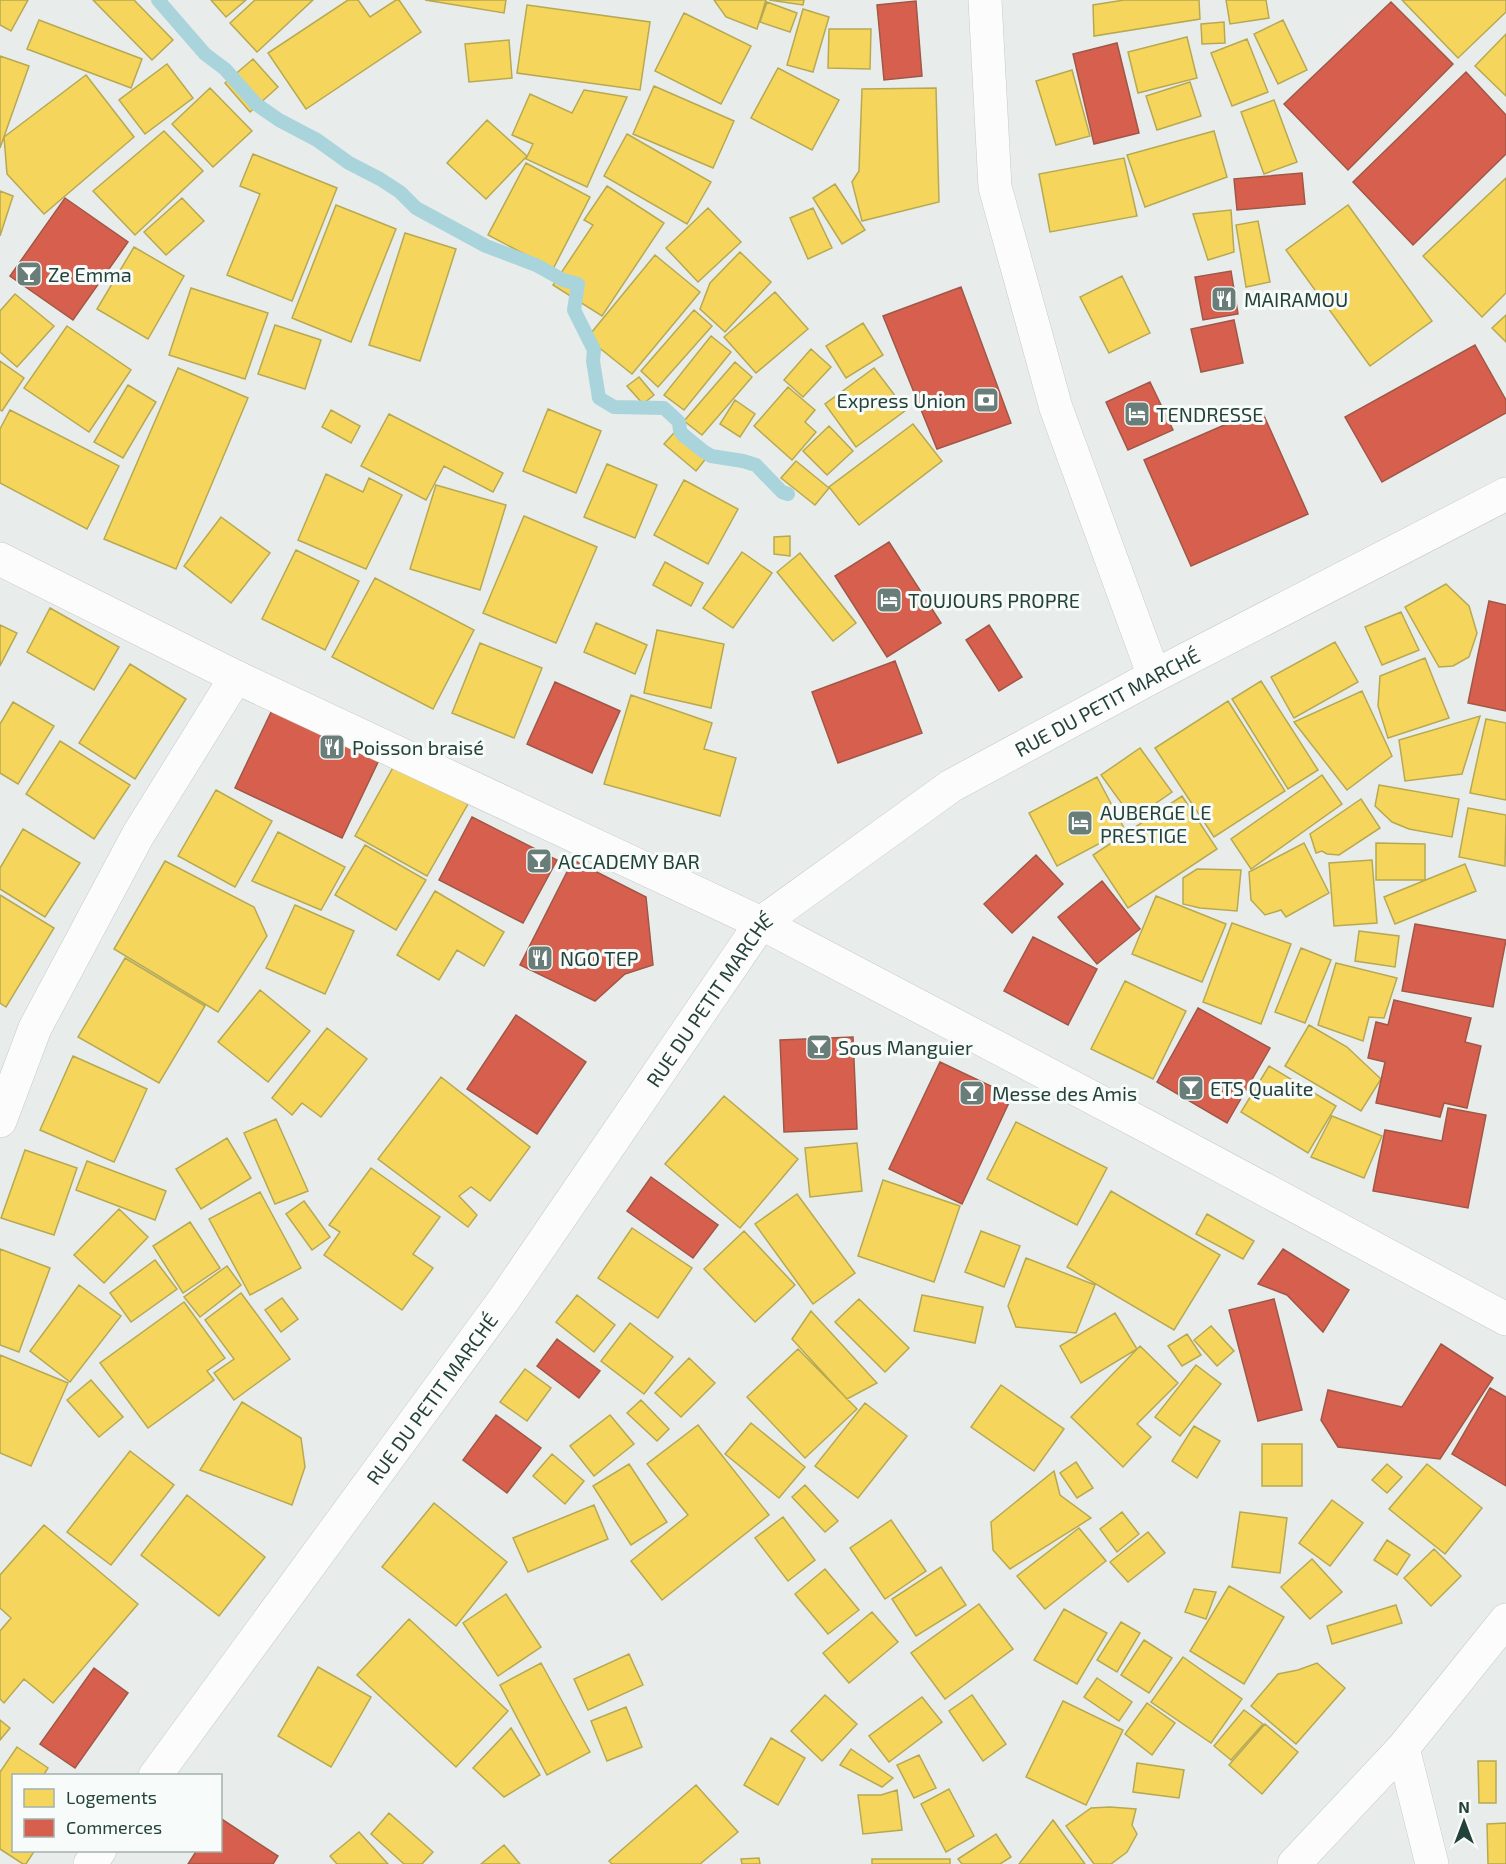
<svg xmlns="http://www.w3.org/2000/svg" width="1506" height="1864" viewBox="0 0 1506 1864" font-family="'Exo 2',sans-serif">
  <rect width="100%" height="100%" fill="#e8edeb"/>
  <path fill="#f6d55c" stroke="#b7a952" stroke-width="1.5" d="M0,0H28L11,31L0,25Z
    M93,0H134L173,40L152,60Z
    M211,0H246L226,17Z
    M255,0H313L257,52L230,23Z
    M348,0H358L370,17L396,0H399L421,32L306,109L268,53Z
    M425,0H506L504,13Z
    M714,0H766L757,29L726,17Z
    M769,0H804L803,5Z
    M1124,0H1199L1200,19L1094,36L1093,5Z
    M1226,0H1266L1269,18L1230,24Z
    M1402,0H1506V12L1458,58Z
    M767,2L797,13L790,32L760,22Z
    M527,5L650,22L640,90L517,73Z
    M803,9L829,17L813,72L787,65Z
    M684,13L751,46L721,104L655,71Z
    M39,20L142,59L131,88L27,49Z
    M1283,20L1307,70L1278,84L1254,34Z
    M1224,22L1225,43L1202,44L1201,24Z
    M829,29H871L870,69L828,68Z
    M1506,34V96L1475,66Z
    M1187,37L1197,78L1138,93L1128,52Z
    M1247,39L1268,92L1232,106L1211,53Z
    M509,40L512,78L469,82L465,44Z
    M0,56L29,66L0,148Z
    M253,59L278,87L250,112L225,83Z
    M167,64L193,98L145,134L119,100Z
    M778,68L839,100L812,150L751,118Z
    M1072,70L1090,136L1056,145L1036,81Z
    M86,75L134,137L44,214L7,174L4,137Z
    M1190,82L1201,116L1157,130L1146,96Z
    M654,86L734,121L713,168L633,134Z
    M210,88L252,131L213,167L172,124Z
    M936,88L939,202L862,221L852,182L859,171L862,89Z
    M584,90L627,97L587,187L526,159L533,144L512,135L530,94L572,113Z
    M1274,100L1297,162L1264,174L1241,112Z
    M487,120L527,156L486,199L447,163Z
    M164,131L203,171L135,235L93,191Z
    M1214,131L1227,177L1145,207L1127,155Z
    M627,134L711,182L687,224L604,176Z
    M253,154L337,188L292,301L227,275L260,194L240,186Z
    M1124,158L1137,216L1050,232L1039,174Z
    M526,163L590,197L553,269L488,235Z
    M1506,178V293L1482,317L1423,256Z
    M835,184L865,230L842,244L813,198Z
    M607,186L664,223L602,316L553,285L593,225L584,220Z
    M0,191L13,196L0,236Z
    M182,198L204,221L166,255L144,232Z
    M336,205L396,229L351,342L292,318Z
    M1348,205L1432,321L1370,366L1286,250Z
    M708,208L741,242L698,282L666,248Z
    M813,208L832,248L808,259L790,218Z
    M1231,210L1234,252L1208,260L1193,214Z
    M1258,221L1270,282L1246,287L1236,225Z
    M405,233L456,249L420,361L369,345Z
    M134,247L184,276L148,339L97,309Z
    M740,252L771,282L725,332L700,309L710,283Z
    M655,255L700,292L632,374L587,338Z
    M1122,276L1150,333L1109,353L1080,297Z
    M191,288L268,313L245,379L169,355Z
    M775,292L808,329L756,373L724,337Z
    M15,294L54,326L17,367L0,352V311Z
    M694,310L712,326L658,387L641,371Z
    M1506,315V342L1492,328Z
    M863,323L883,355L846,378L826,346Z
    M275,325L321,340L305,389L258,374Z
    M67,326L131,370L89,432L24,388Z
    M711,336L731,352L684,410L664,395Z
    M811,349L831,367L803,397L784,380Z
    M0,361L24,378L2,411L0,410Z
    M735,362L752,377L702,435L684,421Z
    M178,368L248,398L176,569L104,539Z
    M874,368L906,410L856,447L825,404Z
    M639,377L654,395L643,404L627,386Z
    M128,385L156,402L123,458L94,442Z
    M788,387L815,410L805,422L816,432L792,460L754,426Z
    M735,400L755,414L740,437L720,424Z
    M548,409L601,431L576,493L523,471Z
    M10,410L119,466L87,529L0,483V429Z
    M331,410L360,426L351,443L322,427Z
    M389,414L503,473L493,492L444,466L426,500L361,466Z
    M913,424L942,461L859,525L829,487Z
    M681,425L712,451L696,471L664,444Z
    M829,426L853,451L827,475L803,451Z
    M796,461L829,488L815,505L781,478Z
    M607,464L657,485L635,538L584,517Z
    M326,474L363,492L369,478L402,495L366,569L298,540Z
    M684,480L738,509L708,564L654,535Z
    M436,485L506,505L480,590L410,569Z
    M524,516L597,547L556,643L483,613Z
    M221,517L270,553L231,603L184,566Z
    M790,536V556L774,554V537Z
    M296,550L359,581L325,650L262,619Z
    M742,552L772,573L733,628L703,608Z
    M800,553L856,623L833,641L777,572Z
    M665,562L703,583L691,606L653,585Z
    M375,578L474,630L433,709L332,657Z
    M1446,584L1469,606L1477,633L1469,657L1453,666L1439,667L1405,607Z
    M50,608L119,647L94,690L27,652Z
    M1401,612L1419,650L1382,665L1365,627Z
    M596,623L647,645L635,674L584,652Z
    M0,625L17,633L0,666Z
    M657,630L724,644L711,708L644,693Z
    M1335,642L1358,682L1294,718L1271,677Z
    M480,643L542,668L514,738L452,713Z
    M1425,658L1449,718L1388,738L1378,706L1380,676Z
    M130,664L186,699L135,779L79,743Z
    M1261,681L1318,770L1288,789L1232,699Z
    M1362,691L1392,756L1347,790L1294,722Z
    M631,695L712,723L704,749L736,758L720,816L604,784Z
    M1228,701L1285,791L1214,837L1155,748Z
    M13,702L54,726L18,784L0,773V724Z
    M1480,716L1462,774L1405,781L1399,740Z
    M1486,719L1506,723V800L1470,793Z
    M60,741L130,785L94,839L26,794Z
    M1140,748L1172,792L1133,819L1101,775Z
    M395,764L468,804L427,876L355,836Z
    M1322,775L1342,804L1251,869L1231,839Z
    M1097,777L1125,830L1057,866L1029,813Z
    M1379,785L1459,799L1452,837L1409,829L1392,822L1375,806Z
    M216,790L272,821L235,887L178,856Z
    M1182,796L1217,849L1128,908L1093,855Z
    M1361,799L1380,828L1339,855L1327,854L1322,851L1316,853L1310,834Z
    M1468,808L1506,815L1505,866L1459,857Z
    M23,829L80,863L45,917L0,889V868Z
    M278,832L345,867L321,910L252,881Z
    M1304,843L1329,893L1286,917L1281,910L1265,915L1251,900L1249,872Z
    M1376,843L1425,844V880H1376Z
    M365,845L426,880L396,930L335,895Z
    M1372,860L1377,923L1334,926L1329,863Z
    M165,861L254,907L267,936L218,1012L114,949Z
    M1465,864L1476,891L1395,924L1384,897Z
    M1197,869L1241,870L1237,911L1200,908L1183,904V878Z
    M435,891L504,932L484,966L457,950L439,980L397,955Z
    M0,895L54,928L6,1007L0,1003Z
    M1156,896L1226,924L1202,982L1132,954Z
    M295,905L354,931L325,994L266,968Z
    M1232,923L1291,944L1261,1024L1203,1002Z
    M1359,931L1399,936L1395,967L1355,961Z
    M1301,948L1331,960L1305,1023L1275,1012Z
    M125,958L205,1006L159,1083L78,1037Z
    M1336,963L1397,978L1384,1018L1369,1017L1363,1041L1318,1025Z
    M1125,981L1186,1011L1153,1079L1091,1049Z
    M260,990L310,1031L268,1082L218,1042Z
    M1309,1025L1347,1047L1381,1079L1361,1111L1285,1066Z
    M327,1028L367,1059L321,1117L302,1103L292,1115L272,1098Z
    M73,1056L147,1089L114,1162L40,1130Z
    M1269,1066L1336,1106L1308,1153L1241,1112Z
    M441,1077L530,1147L490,1201L471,1187L459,1196L477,1215L468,1227L378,1159Z
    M724,1096L798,1159L740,1228L665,1164Z
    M1332,1116L1382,1136L1364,1178L1311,1157Z
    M276,1119L308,1191L275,1204L244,1133Z
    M1016,1122L1107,1168L1077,1225L987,1179Z
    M227,1138L251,1178L201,1209L176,1169Z
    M857,1143L862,1191L810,1197L805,1148Z
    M25,1150L77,1168L54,1235L1,1218Z
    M87,1161L166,1191L155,1220L76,1190Z
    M371,1168L440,1217L413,1254L433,1268L402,1310L324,1255L340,1232L329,1225Z
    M883,1180L960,1206L934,1282L858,1256Z
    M1111,1191L1220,1255L1174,1330L1067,1267Z
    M260,1192L301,1268L250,1295L209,1219Z
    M797,1194L855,1273L813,1304L755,1224Z
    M304,1201L330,1237L312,1250L286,1214Z
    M119,1209L148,1237L104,1283L74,1255Z
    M1207,1214L1254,1241L1243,1259L1196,1234Z
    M190,1222L220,1268L183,1293L153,1246Z
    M632,1228L692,1268L658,1318L598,1278Z
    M744,1231L795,1285L755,1322L704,1269Z
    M981,1231L1020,1246L1004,1287L965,1272Z
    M0,1249L50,1268L19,1352L0,1345Z
    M1026,1258L1095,1285L1076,1333L1016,1327L1008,1306Z
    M155,1260L177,1289L131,1322L110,1293Z
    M227,1266L241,1285L200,1317L184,1297Z
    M79,1285L121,1316L70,1382L30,1351Z
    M241,1293L290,1359L234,1400L214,1373L234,1359L205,1320Z
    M577,1295L615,1325L594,1352L556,1322Z
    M922,1295L983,1307L975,1343L914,1331Z
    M282,1298L298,1319L281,1332L265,1310Z
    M859,1299L909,1348L885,1372L835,1322Z
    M184,1302L225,1358L207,1371L214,1380L148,1428L100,1363Z
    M811,1311L877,1383L847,1399L792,1339Z
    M1115,1313L1137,1349L1081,1383L1060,1346Z
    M630,1323L673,1357L644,1394L601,1361Z
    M1211,1326L1234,1351L1217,1366L1194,1340Z
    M1187,1334L1201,1355L1182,1366L1168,1346Z
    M1140,1346L1178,1383L1137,1424L1151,1437L1123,1467L1071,1417Z
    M798,1349L857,1409L805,1458L747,1397Z
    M0,1355L68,1383L31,1466L0,1453Z
    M689,1358L715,1383L681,1417L655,1393Z
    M1196,1365L1221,1384L1180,1436L1155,1417Z
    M525,1369L551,1388L527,1421L500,1402Z
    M91,1380L123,1417L99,1437L67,1400Z
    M1001,1385L1064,1429L1034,1471L971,1427Z
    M641,1400L669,1429L657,1441L627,1413Z
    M242,1402L301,1438L305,1467L292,1505L200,1470Z
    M865,1403L907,1436L858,1498L815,1466Z
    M610,1415L634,1444L594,1476L570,1446Z
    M751,1423L805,1467L779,1498L725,1454Z
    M698,1425L769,1515L662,1600L631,1561L688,1515L647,1464Z
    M1194,1426L1220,1441L1197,1478L1172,1461Z
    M1262,1444H1302V1486H1262Z
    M130,1451L174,1485L111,1565L67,1532Z
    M552,1454L584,1481L565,1504L533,1476Z
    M1076,1462L1093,1488L1077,1498L1060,1473Z
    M629,1464L667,1522L631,1545L593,1486Z
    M1387,1464L1402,1477L1387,1493L1372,1480Z
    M1427,1464L1482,1508L1445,1554L1389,1509Z
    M1054,1471L1060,1495L1091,1518L1010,1569L993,1550L991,1522Z
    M805,1485L838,1521L825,1532L792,1497Z
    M187,1495L265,1557L219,1616L141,1555Z
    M1332,1500L1363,1523L1330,1566L1299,1543Z
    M434,1503L507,1562L456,1626L382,1567Z
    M594,1505L608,1539L528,1572L513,1538Z
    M1122,1512L1139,1534L1117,1552L1100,1529Z
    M1240,1512L1287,1518L1280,1573L1232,1567Z
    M783,1517L815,1560L788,1581L755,1538Z
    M891,1520L926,1571L885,1599L850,1548Z
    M44,1525L138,1604L53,1703L24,1679L4,1703L0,1699V1631L11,1618L0,1608V1575Z
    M1079,1528L1106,1561L1045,1609L1017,1576Z
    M1148,1532L1165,1553L1128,1582L1110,1562Z
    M1387,1540L1410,1555L1397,1575L1374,1560Z
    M1434,1549L1461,1576L1431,1606L1404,1578Z
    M1312,1559L1342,1592L1310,1619L1281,1587Z
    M941,1567L966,1605L916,1636L892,1599Z
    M825,1569L859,1610L828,1634L795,1594Z
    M1229,1586L1284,1617L1244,1684L1190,1651Z
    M1194,1589L1216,1592L1206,1619L1185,1612Z
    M506,1594L541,1647L498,1676L463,1623Z
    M979,1604L1013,1649L945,1699L911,1653Z
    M1396,1605L1402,1623L1332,1644L1327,1626Z
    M1064,1609L1107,1633L1077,1684L1034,1660Z
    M872,1612L898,1642L849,1683L823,1653Z
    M409,1619L508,1711L456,1767L357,1675Z
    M1121,1622L1140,1633L1117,1672L1097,1660Z
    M1144,1640L1172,1658L1149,1693L1121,1675Z
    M629,1654L643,1685L588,1710L574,1679Z
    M1183,1657L1242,1699L1211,1743L1151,1702Z
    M541,1663L590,1752L547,1775L500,1685Z
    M1317,1663L1345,1688L1296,1744L1251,1706L1278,1674L1298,1670Z
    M318,1667L371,1697L331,1767L278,1736Z
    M1097,1678L1132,1702L1119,1721L1084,1697Z
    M825,1695L857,1724L822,1761L791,1731Z
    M972,1695L1006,1744L983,1761L949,1711Z
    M922,1697L942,1722L889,1762L869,1736Z
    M1063,1701L1123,1730L1086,1805L1026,1777Z
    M1147,1703L1175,1723L1152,1755L1125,1734Z
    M626,1707L642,1747L607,1761L591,1721Z
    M1244,1710L1263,1724L1231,1760L1214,1746Z
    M0,1720L10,1728L0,1740Z
    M1265,1724L1298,1752L1262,1794L1229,1765Z
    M511,1728L540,1775L504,1797L473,1768Z
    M771,1738L805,1758L778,1805L744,1785Z
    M17,1747L48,1768L43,1776H14V1850H35L26,1864H23L0,1849V1772Z
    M851,1749L893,1778L882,1787L840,1765Z
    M919,1755L936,1788L914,1798L897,1765Z
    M1478,1761H1496V1803H1479Z
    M1137,1763L1184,1770L1179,1798L1133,1792Z
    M696,1785L738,1832L700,1864H612L609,1861Z
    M949,1789L974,1836L946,1852L921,1804Z
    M897,1790L902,1830L863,1834L858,1795H881Z
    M1110,1807L1136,1809L1132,1825L1137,1834L1127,1852L1111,1864H1094L1066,1826L1091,1808Z
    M389,1813L433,1852L422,1864H404L371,1834Z
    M1053,1820L1085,1864H1019Z
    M1506,1823V1864H1488L1487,1824Z
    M359,1832L388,1864H337L330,1856Z
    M996,1834L1011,1857L1000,1864H962L958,1859Z
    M504,1845L520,1864H481Z
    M759,1858L760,1864H742L741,1859Z
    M872,1859H950V1864H872Z"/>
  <path fill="#d6604d" stroke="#a15747" stroke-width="1.5" d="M916,1L922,76L884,80L877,5Z
    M1391,2L1453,64L1348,170L1284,104Z
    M1117,43L1139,133L1094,144L1073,54Z
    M1466,72L1506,115V154L1413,245L1353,182Z
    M1302,173L1305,204L1237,210L1234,179Z
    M65,198L128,242L73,320L10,276Z
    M1231,271L1238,314L1203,320L1195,277Z
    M961,287L1011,423L937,449L883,316Z
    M1234,320L1243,363L1201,372L1191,329Z
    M1475,345L1506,400V413L1382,482L1345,417Z
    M1150,382L1173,430L1128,450L1106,402Z
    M1261,409L1308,514L1191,566L1144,460Z
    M889,542L941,623L887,657L835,576Z
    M1489,601L1506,605V711L1468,703Z
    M989,625L1022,677L999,691L966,640Z
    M895,661L922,733L838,763L812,692Z
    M555,682L620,711L592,773L527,744Z
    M273,708L380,758L342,838L235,788Z
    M472,817L557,860L523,923L439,880Z
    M1036,855L1063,884L1012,933L984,904Z
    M573,860L646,897L653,965L625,974L595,1001L520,965Z
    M1102,881L1140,929L1097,964L1058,917Z
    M1415,924L1506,940L1493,1007L1402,991Z
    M1033,937L1097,969L1068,1025L1004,991Z
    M1394,1000L1471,1018L1465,1042L1481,1046L1467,1108L1444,1103L1440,1117L1376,1103L1385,1062L1368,1058L1376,1022L1388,1025Z
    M1198,1008L1270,1048L1227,1123L1157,1082Z
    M516,1015L586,1062L537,1134L467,1089Z
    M853,1037L857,1129L784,1132L780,1040Z
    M940,1062L1012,1096L962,1204L889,1169Z
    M1448,1108L1486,1115L1468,1208L1373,1191L1385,1130L1442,1141Z
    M651,1177L718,1225L693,1258L627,1211Z
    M1283,1249L1349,1290L1323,1332L1287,1295L1258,1284Z
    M1274,1299L1302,1410L1258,1421L1229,1310Z
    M557,1339L600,1371L579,1398L537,1366Z
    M1441,1344L1493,1378L1440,1459L1338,1447L1321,1420L1328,1390L1402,1407Z
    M1490,1388L1506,1397V1486L1452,1454Z
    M496,1415L541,1448L507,1493L463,1460Z
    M94,1668L128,1693L75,1768L40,1744Z
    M220,1818L278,1856L273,1864H188L197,1850H220Z"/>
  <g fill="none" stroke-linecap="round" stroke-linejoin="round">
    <path stroke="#a9d4db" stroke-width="14" d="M158,0L205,54L225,69L256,104L279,120L317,140L349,163L380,179L400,192L416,208L486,246L536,265L563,280L578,284L574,310L594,350L593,361L599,398L614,407L664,408L679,422L680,431L683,435L703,451L711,456L743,461L756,465L782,492L788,494"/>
    <g stroke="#c5cac8" stroke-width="34">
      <path id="minor" d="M985,0L995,187L1056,408L1154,676
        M0,1121L35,1028L138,835L236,677
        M1403,1748L1432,1864
        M1294,1864L1403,1748L1506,1620"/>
    </g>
    <g stroke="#c5cac8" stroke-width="34">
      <g id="tertiary">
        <path d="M0,559L236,677L761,923L1152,1129L1506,1319"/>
        <path id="s1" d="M155,1776L503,1301L761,923L951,786L1154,676L1506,494"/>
        <path d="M90,1864L100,1850"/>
      </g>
    </g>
    <use href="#minor" stroke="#fcfcfc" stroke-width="33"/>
    <use href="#tertiary" stroke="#fcfcfc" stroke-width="33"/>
  </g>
  <defs>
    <g id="bar-square" transform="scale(1.35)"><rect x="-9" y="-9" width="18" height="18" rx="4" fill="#697e78" stroke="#f7fbf9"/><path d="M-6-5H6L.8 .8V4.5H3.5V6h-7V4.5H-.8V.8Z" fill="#fff"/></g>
    <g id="restaurant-square" transform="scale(1.35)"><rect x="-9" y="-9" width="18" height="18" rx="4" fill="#697e78" stroke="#f7fbf9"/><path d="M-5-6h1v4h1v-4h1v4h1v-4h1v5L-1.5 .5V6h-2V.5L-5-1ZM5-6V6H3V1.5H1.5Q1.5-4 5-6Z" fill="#fff"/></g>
    <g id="bank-square" transform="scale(1.35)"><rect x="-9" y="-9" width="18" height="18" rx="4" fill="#697e78" stroke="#f7fbf9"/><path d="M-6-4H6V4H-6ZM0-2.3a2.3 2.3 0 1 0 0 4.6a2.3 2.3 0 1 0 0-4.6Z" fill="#fff"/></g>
    <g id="hotel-square" transform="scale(1.35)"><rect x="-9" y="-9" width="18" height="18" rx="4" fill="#697e78" stroke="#f7fbf9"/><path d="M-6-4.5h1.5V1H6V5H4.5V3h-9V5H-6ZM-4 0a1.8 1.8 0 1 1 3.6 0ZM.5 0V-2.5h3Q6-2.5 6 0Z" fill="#fff"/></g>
  </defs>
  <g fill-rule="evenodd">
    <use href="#bar-square" x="29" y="274"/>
    <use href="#restaurant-square" x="1224" y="299"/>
    <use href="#bank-square" x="986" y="400"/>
    <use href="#hotel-square" x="1137" y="414"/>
    <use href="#hotel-square" x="889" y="600"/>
    <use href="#restaurant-square" x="332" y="747"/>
    <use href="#hotel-square" x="1080" y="823"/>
    <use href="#bar-square" x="539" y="861"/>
    <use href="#restaurant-square" x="540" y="958"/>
    <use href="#bar-square" x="819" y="1047"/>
    <use href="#bar-square" x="1191" y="1088"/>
    <use href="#bar-square" x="972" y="1093"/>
  </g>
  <g text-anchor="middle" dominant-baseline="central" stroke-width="6" stroke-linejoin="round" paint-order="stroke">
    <g font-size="20" fill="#24423a" stroke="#f7fbf9" text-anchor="start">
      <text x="48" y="274">Ze Emma</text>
      <text x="1244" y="299">MAIRAMOU</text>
      <text x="966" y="400" text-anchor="end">Express Union</text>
      <text x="1156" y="414">TENDRESSE</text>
      <text x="908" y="600">TOUJOURS PROPRE</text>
      <text x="352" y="747">Poisson braisé</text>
      <text x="1100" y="812">AUBERGE LE<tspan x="1100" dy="23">PRESTIGE</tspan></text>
      <text x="558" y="861">ACCADEMY BAR</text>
      <text x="560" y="958">NGO TEP</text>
      <text x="838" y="1047">Sous Manguier</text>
      <text x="1210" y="1088">ETS Qualite</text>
      <text x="992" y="1093">Messe des Amis</text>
    </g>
    <g font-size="20" fill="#24423a" stroke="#f7fbf9">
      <text stroke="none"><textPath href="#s1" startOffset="1458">RUE DU PETIT MARCHÉ</textPath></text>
      <text stroke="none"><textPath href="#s1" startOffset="954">RUE DU PETIT MARCHÉ</textPath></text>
      <text stroke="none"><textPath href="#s1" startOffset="468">RUE DU PETIT MARCHÉ</textPath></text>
    </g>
  </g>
  <rect x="12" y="1774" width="210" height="78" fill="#f7fbf9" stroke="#a3b1ad" stroke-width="1.5"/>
  <rect x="24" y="1789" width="30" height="18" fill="#f6d55c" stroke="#a3b1ad" stroke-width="1.5"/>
  <text x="66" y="1804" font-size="18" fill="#24423a">Logements</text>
  <rect x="24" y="1819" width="30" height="18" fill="#d6604d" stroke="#a3b1ad" stroke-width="1.5"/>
  <text x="66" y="1834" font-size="18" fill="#24423a">Commerces</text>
  <g transform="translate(1464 1822)" stroke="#f7fbf9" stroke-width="4.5" paint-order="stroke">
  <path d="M0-4.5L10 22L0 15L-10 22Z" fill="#24423a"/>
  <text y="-9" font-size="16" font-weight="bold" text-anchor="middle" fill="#24423a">N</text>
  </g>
</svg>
